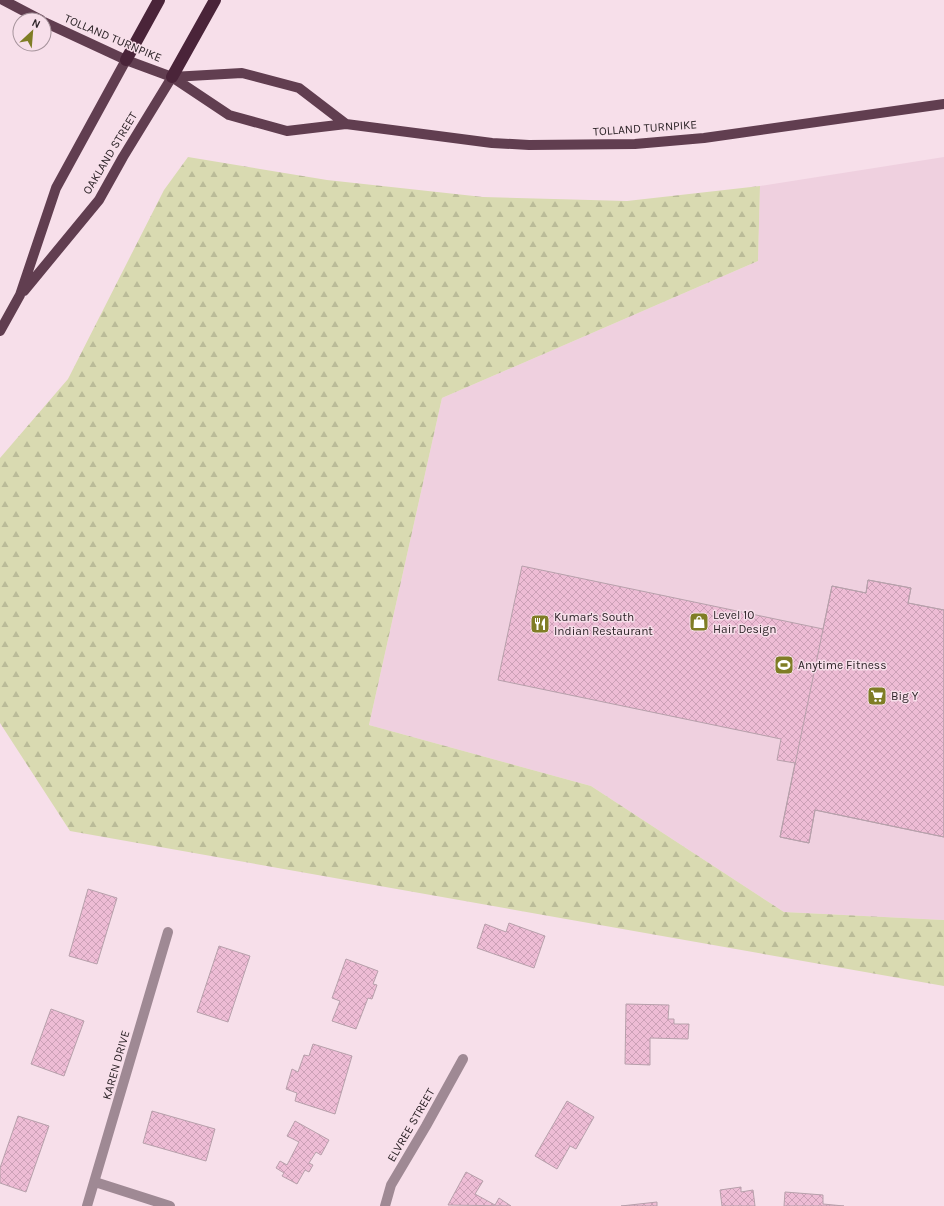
<svg xmlns="http://www.w3.org/2000/svg" width="944" height="1206" viewBox="0 0 944 1206" font-family="Karla,sans-serif">
  <defs>
    <pattern id="forest-firs" width="22" height="20" patternUnits="userSpaceOnUse"><rect width="22" height="20" fill="#d9dab1"/><path d="M5 1l3.5 6h-7zM16 11l3.5 6h-7z" fill="#babb98"/></pattern>
    <pattern id="building-cross-hatch" width="8" height="8" patternUnits="userSpaceOnUse"><rect width="8" height="8" fill="#eebcd5"/><path d="M0 0l8 8M0 8l8-8" fill="none" stroke="#cca1b7"/></pattern>
  </defs>
  <rect width="100%" height="100%" fill="#f7dfea"/>
  <path fill="#efd0df" d="M944,157V920L784,912L591,786L369,725L442,398L758,261L760,186Z"/>
  <path fill="url(#forest-firs)" d="M188,157L327,180L483,197L627,201L760,186L758,261L442,398L369,725L591,786L784,912L944,920V986L70,831L0,723V458L68,379L164,190Z"/>
  <path fill="url(#building-cross-hatch)" stroke="#b7a0ab" d="M522,566L823,629L832,586L866,593L868,580L911,588L908,603L944,610V837L815,810L809,843L780,837L795,763L777,760L781,739L498,680Z
    M868,580L911,588L908,603L944,610V837L815,810L809,843L780,837L832,586L866,593Z
    M88,889L117,898L97,964L69,956Z
    M509,923L545,936L534,968L477,948L485,924L506,932Z
    M219,946L250,956L228,1022L197,1012Z
    M346,959L378,971L373,984L377,985L372,999L368,998L356,1029L332,1021L340,1001L332,998Z
    M626,1004L669,1005L668,1019H674V1024H689L688,1039L650,1038V1065L625,1064Z
    M51,1009L84,1021L64,1076L31,1064Z
    M313,1044L352,1056L335,1114L295,1101L297,1093L286,1089L292,1069L298,1072L304,1055L309,1056Z
    M567,1101L594,1117L576,1149L570,1146L557,1169L535,1156Z
    M152,1111L215,1129L206,1161L143,1143Z
    M18,1116L49,1126L26,1192L0,1183V1168Z
    M295,1121L329,1140L321,1155L316,1152L309,1163L313,1165L309,1172L305,1170L297,1184L282,1176L284,1173L276,1168L280,1161L287,1165L299,1142L287,1136Z
    M466,1172L483,1181L475,1194L495,1205L499,1198L511,1206L448,1205Z
    M741,1187V1192L753,1190L755,1206H722L720,1190Z
    M785,1192L823,1195V1204L844,1206H784Z
    M657,1202V1206H621Z"/>
  <g fill="none" stroke-linecap="round" stroke-linejoin="round">
    <path stroke="#9f8994" stroke-width="10" d="M95,1182L170,1206
      M87,1206L168,932
      M385,1206L391,1185L426,1126L463,1059"/>
    <path stroke="#613e50" stroke-width="10" d="M3,0L41,20
      M44,22L126,60L172,77L229,115L287,131L346,124L492,143L529,145L635,144L704,138L944,104
      M172,77L242,73L299,88L346,124
      M24,291L99,200L123,157L172,77
      M0,331L20,295L56,188L126,60"/>
    <path stroke="#4a2439" stroke-width="12" d="M126,60L159,0
      M172,77L215,0"/>
  </g>
  <defs>
    <g id="shop-square" transform="scale(1)"><rect x="-9" y="-9" width="18" height="18" rx="4" fill="#7f7d25" stroke="#f7dfea"/><path d="M-5-2.5h2.3a2.7 3.5 0 0 1 5.4 0H5L5.5 6h-11ZM-1.5-2.5h3a1.5 2.3 0 0 0-3 0Z" fill="#fff"/></g>
    <g id="restaurant-square" transform="scale(1)"><rect x="-9" y="-9" width="18" height="18" rx="4" fill="#7f7d25" stroke="#f7dfea"/><path d="M-5-6h1v4h1v-4h1v4h1v-4h1v5L-1.5 .5V6h-2V.5L-5-1ZM5-6V6H3V1.5H1.5Q1.5-4 5-6Z" fill="#fff"/></g>
    <g id="stadium-square" transform="scale(1)"><rect x="-9" y="-9" width="18" height="18" rx="4" fill="#7f7d25" stroke="#f7dfea"/><path d="M0-5a6.5 5 0 1 0 0 10a6.5 5 0 1 0 0-10ZM-3.5-1.8h7v3.6h-7Z" fill="#fff"/></g>
    <g id="supermarket-square" transform="scale(1)"><rect x="-9" y="-9" width="18" height="18" rx="4" fill="#7f7d25" stroke="#f7dfea"/><path d="M-6-5.5h2.5l.6 2H6L4.5 2H-2.5L-4.4-4H-6ZM-1.5 3.2a1.3 1.3 0 1 0 .1 0ZM3 3.2a1.3 1.3 0 1 0 .1 0Z" fill="#fff"/></g>
  </defs>
  <g fill-rule="evenodd">
    <use href="#shop-square" x="699" y="622"/>
    <use href="#restaurant-square" x="540" y="624"/>
    <use href="#stadium-square" x="784" y="665"/>
    <use href="#supermarket-square" x="877" y="696"/>
  </g>
  <g text-anchor="middle" dominant-baseline="central" stroke-width="3" stroke-linejoin="round" paint-order="stroke">
    <g font-size="12" fill="#2c2327" stroke="#f7dfea">
      <text transform="translate(113 38) rotate(23)">TOLLAND TURNPIKE</text>
      <text transform="translate(645 128) rotate(-4)">TOLLAND TURNPIKE</text>
      <text transform="translate(110 153) rotate(-59)">OAKLAND STREET</text>
      <text transform="translate(116 1065) rotate(-74)">KAREN DRIVE</text>
      <text transform="translate(411 1125) rotate(-60)">ELVREE STREET</text>
    </g>
    <g font-size="12" fill="#2c2327" stroke="#f7dfea" text-anchor="start">
      <text x="713" y="615">Level 10<tspan x="713" dy="14">Hair Design</tspan></text>
      <text x="554" y="617">Kumar's South<tspan x="554" dy="14">Indian Restaurant</tspan></text>
      <text x="798" y="665">Anytime Fitness</text>
      <text x="891" y="696">Big Y</text>
    </g>
  </g>
  <g transform="translate(32 32) rotate(26)"><circle r="19" fill="#f7dfea" stroke="#a6949c"/>
  <path d="M0-3L7 15L0 10L-7 15Z" fill="#7f7d25"/>
  <text y="-6" font-size="11" font-weight="bold" text-anchor="middle" fill="#2c2327">N</text>
  </g>
</svg>
